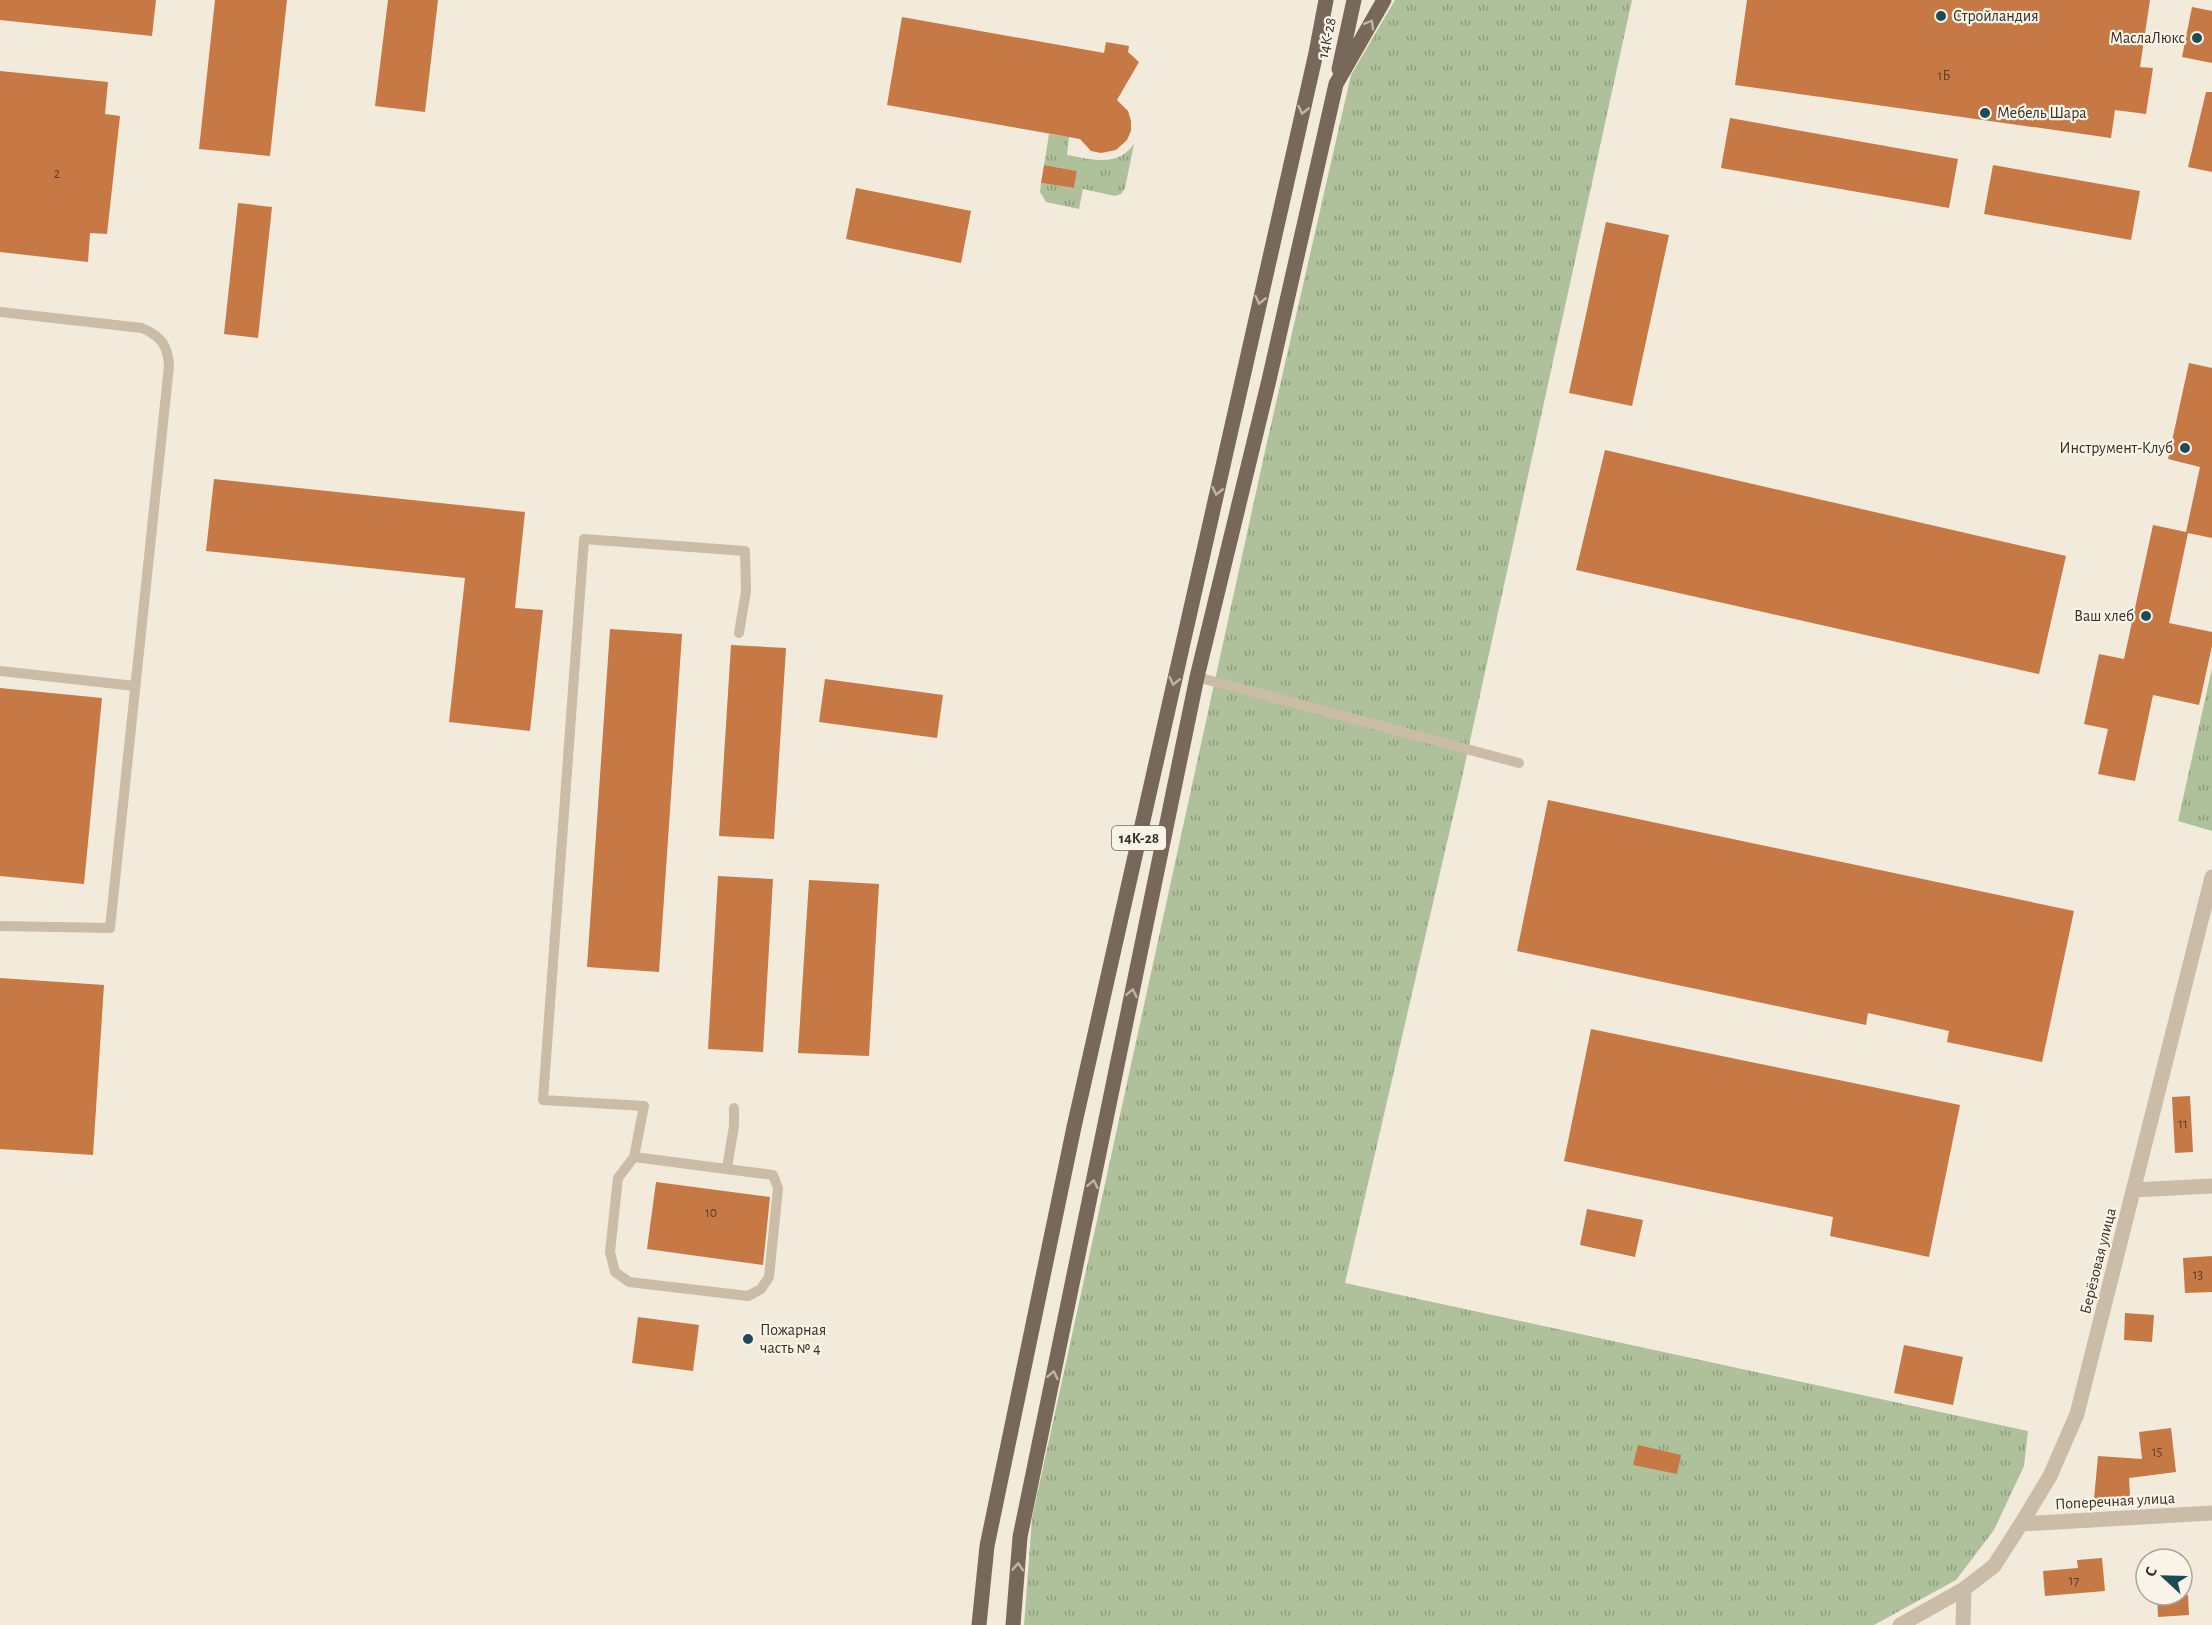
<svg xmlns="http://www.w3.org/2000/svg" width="2212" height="1625" viewBox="0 0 2212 1625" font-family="'Alegreya Sans',sans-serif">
  <defs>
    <pattern id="grass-tufts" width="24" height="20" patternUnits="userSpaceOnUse" patternTransform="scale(1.5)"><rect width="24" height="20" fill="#aec19b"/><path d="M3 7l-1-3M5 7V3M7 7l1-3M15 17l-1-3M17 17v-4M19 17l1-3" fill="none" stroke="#8e9d7e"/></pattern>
  </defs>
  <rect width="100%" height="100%" fill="#f2ebdb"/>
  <path fill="url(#grass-tufts)" d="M1395,0H1632L1461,782L1345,1283L2028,1431L2024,1466L1994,1530L1956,1580L1874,1625H1024L1032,1518L1265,451L1351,75Z
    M1049,134L1069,137L1067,155C1091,159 1117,168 1134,144L1125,188L1121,194L1115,196L1083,189L1079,209L1046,202L1040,192L1041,183L1074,188L1077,171L1044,165Z
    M2212,668V831L2178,821Z"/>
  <path fill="#c67845" d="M0,0H156L152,36L0,20Z
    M215,0H287L270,156L199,149Z
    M388,0H438L425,112L375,106Z
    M1747,0H2150L2140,67L2153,68L2146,114L2115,110L2111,138L1735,85Z
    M2192,7L2212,11V63L2182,57Z
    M902,17L1104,53L1106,42L1129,46L1128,52L1139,62L1117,100L1128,111L1131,121V131L1127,140L1116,150L1101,153L1091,151L1080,139L887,105Z
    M0,71L108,82L105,114L120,116L107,234L90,233L88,262L0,252Z
    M2206,92H2212V172L2188,167Z
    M1730,118L1958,159L1949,208L1721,168Z
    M1044,165L1077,171L1074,188L1041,183Z
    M1993,165L2140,191L2131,240L1984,214Z
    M856,188L971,211L961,263L846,239Z
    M238,203L272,207L258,338L224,334Z
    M1606,222L1669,235L1632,406L1569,393Z
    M2189,363L2212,368V538L2188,533L2169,623L2212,632V646L2199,705L2153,695L2135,781L2098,774L2108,729L2084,724L2099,654L2124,659L2153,525L2186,532L2200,467L2168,459Z
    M1605,450L2066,556L2039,674L1576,570Z
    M214,479L525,512L515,608L543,610L530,731L449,722L465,578L206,551Z
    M610,629L682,634L659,972L587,967Z
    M731,645L786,648L774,839L719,836Z
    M825,679L943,695L937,738L819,722Z
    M0,688L102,698L84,884L0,876Z
    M1548,800L2074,911L2042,1062L1947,1042L1949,1031L1868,1013L1866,1025L1517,951Z
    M718,876L773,879L763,1052L708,1049Z
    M809,880L879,884L869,1056L798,1053Z
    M0,978L104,985L93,1155L0,1149Z
    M1591,1029L1960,1105L1929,1257L1830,1236L1833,1217L1564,1161Z
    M2190,1096L2193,1152L2175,1153L2172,1097Z
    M656,1182L770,1197L763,1265L647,1249Z
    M1587,1209L1643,1220L1635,1257L1580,1245Z
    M2212,1256V1292L2185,1293L2183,1258Z
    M2125,1313L2154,1315L2152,1342L2124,1340Z
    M638,1317L699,1325L693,1371L632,1363Z
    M1904,1345L1963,1357L1953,1405L1894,1393Z
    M2171,1428L2176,1472L2129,1478L2130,1496L2094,1499L2098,1456L2142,1459L2139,1432Z
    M1638,1445L1681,1455L1677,1474L1633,1465Z
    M2102,1558L2105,1591L2045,1596L2043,1571L2078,1568L2077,1560Z
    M2157,1595H2188L2189,1615L2158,1617Z"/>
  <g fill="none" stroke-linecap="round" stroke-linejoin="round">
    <path stroke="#cabca7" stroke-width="10" d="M0,312L142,328C161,336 168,346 169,366L110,928L0,926
      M0,671L135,686
      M1197,677L1519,763
      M634,1157L773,1175L778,1188L769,1277L761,1289L748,1296L629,1282L615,1272L610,1252L618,1178L634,1157L644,1106L543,1100L584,539L745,551L746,591L739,633
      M727,1168L734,1126V1108"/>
    <path stroke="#cabca7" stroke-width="15" d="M2134,1190L2212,1186
      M2021,1524L2212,1513
      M1900,1625L1964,1589
      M1963,1625L1964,1589L1994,1566L2021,1524L2050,1476L2077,1414L2212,877"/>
    <path stroke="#786859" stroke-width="15" d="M1339,69L1354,0
      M979,1625L987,1546L1074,1127L1316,53L1326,0
      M1013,1625L1020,1537L1197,677L1269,380L1336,84L1384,0"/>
  </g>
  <defs><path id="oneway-chevron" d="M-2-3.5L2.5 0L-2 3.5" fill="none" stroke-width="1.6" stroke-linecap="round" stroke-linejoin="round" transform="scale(1.5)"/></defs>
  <g stroke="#bfb5a7">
    <use href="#oneway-chevron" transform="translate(1370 24) rotate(-60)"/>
    <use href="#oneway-chevron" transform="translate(1303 110) rotate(103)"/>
    <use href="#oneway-chevron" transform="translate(1260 300) rotate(103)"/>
    <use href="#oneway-chevron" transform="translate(1217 491) rotate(103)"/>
    <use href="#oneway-chevron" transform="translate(1174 681) rotate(103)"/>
    <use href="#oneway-chevron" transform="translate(1132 993) rotate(-78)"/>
    <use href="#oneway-chevron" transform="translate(1093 1184) rotate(-78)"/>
    <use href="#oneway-chevron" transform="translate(1053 1375) rotate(-78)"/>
    <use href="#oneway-chevron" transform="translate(1018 1567) rotate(-86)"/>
  </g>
  <g fill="#1d4b58" stroke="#f9f4e7" stroke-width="2">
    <circle cx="1941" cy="16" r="6"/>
    <circle cx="2197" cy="38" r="6"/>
    <circle cx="1985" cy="113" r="6"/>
    <circle cx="2185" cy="448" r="6"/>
    <circle cx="2146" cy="616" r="6"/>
    <circle cx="748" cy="1339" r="6"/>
  </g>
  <g text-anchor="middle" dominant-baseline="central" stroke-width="4.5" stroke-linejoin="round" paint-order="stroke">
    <g font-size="14" fill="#5a402f">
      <text x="1944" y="76">1Б</text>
      <text x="57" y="174">2</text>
      <text x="2183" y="1124">11</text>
      <text x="711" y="1213">10</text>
      <text x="2198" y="1275">13</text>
      <text x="2157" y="1452">15</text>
      <text x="2074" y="1581">17</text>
    </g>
    <rect fill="#f9f4e7" stroke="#706961" stroke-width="1.5" x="1112" y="826" width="54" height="24" rx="4.5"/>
    <g font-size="15" font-weight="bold" fill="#362e28">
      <text x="1139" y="838">14К-28</text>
    </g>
    <g font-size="16" fill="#362e28" stroke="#f9f4e7" text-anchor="start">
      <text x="1953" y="16">Стройландия</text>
      <text x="2185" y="38" text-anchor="end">МаслаЛюкс</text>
      <text x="1997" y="113">Мебель Шара</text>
      <text x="2173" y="448" text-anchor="end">Инструмент-Клуб</text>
      <text x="2134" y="616" text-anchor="end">Ваш хлеб</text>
      <text x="760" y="1330">Пожарная<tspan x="760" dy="18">часть № 4</tspan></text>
    </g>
    <g font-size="16" fill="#362e28" stroke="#f9f4e7">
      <text transform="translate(1327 38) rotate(-78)">14К-28</text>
      <text transform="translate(2098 1261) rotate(-76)">Берёзовая улица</text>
      <text transform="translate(2115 1501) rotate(-3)">Поперечная улица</text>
    </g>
  </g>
  <g transform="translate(2164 1577) rotate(292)"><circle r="28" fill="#f9f4e7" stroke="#aba59b" stroke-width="1.5"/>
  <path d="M0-4.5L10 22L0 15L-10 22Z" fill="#1d4b58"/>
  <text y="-9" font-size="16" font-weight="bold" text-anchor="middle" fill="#362e28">С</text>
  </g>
</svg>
